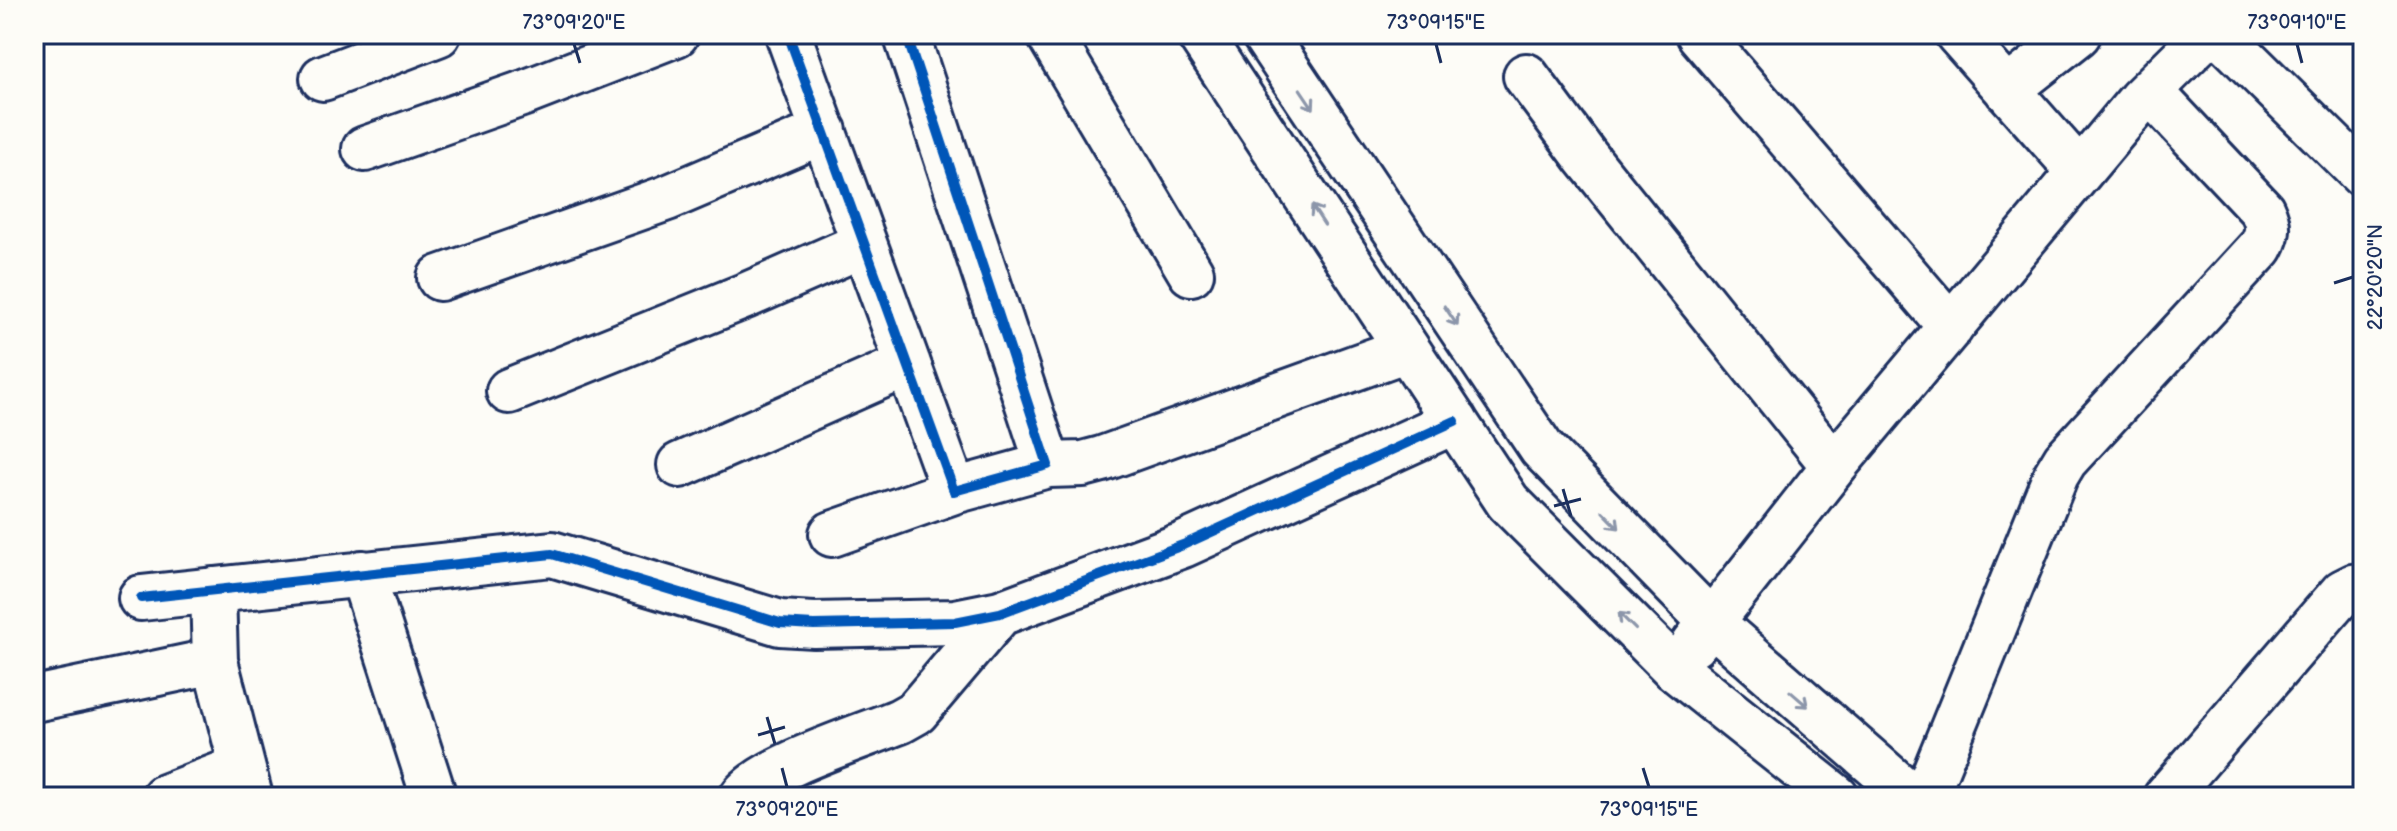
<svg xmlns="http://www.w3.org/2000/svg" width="2397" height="831" viewBox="0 0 2397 831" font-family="'Balsamiq Sans',sans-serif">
  <rect width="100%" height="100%" fill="#fdfcf7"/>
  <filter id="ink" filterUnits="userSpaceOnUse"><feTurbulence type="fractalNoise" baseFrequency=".0125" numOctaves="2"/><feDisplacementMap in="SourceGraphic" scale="16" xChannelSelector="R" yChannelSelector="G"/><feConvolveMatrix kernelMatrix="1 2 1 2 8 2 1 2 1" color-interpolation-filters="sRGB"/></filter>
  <g filter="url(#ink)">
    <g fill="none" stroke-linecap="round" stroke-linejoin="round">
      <g stroke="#1b2f5e" stroke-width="50">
        <path id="minor" d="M788,34L954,491L1048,465L906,34
          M1049,34L1191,273
          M1199,34L1508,502L1675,669L1836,797
          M1264,34L1542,449L1711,622L1912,797
          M1699,34L1951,327
          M1958,34L2080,172
          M2220,34L2363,175
          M1526,76L1586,157L1834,466
          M323,78L438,34
          M2007,90L2078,34
          M365,149L527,92L676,34
          M440,278L667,198L824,131
          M509,391L745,296L864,244
          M680,465L908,364
          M1048,465L1083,464L1102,459L1407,349
          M832,534L954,491
          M362,573L434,797
          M213,590L215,661L250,797
          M141,598L552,554L780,623L814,625L955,622L1000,613L1183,545L1455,421
          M1694,644L1834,466L2080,172L2140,100L2207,34
          M34,699L215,661
          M164,797L242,767
          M742,797C761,768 864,736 900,721L916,712L1000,613
          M1925,797L2056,475L2065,460L2261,247C2269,232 2269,225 2262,210L2150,91
          M2166,797L2343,592L2353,587L2363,586"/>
      </g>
      <use href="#minor" stroke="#fdfcf7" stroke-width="44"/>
      <g stroke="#fdfcf7" stroke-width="15">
        <path id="cycleway" d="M788,34L954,491L1048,465L906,34
          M141,598L552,554L780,623L814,625L955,622L1000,613L1183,545L1455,421"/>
      </g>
      <use href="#cycleway" stroke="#0057b8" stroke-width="10"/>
    </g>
    <defs><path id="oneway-shaft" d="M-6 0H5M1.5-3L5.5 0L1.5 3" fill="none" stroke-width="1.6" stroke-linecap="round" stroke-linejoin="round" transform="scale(2)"/></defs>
    <g stroke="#8c96aa">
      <use href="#oneway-shaft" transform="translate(1307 99) rotate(56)"/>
      <use href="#oneway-shaft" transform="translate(1318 215) rotate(-123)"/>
      <use href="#oneway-shaft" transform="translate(1451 316) rotate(56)"/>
      <use href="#oneway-shaft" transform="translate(1611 520) rotate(46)"/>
      <use href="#oneway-shaft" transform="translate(1627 621) rotate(-135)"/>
      <use href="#oneway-shaft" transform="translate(1799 699) rotate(41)"/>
    </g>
  </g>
  <path fill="none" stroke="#1b2f5e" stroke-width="3" d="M574,44L580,63M1436,44L1441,63M2297,44L2302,63M2334,283L2353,277M1563,489L1571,516M1554,506L1581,499M767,717L775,744M758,735L785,727M782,768L787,787M1643,768L1649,787"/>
  <rect width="2397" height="831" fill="none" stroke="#fdfcf7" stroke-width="88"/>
  <rect x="44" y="44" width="2309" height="743" fill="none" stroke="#1b2f5e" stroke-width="3"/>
  <g font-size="20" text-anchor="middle" fill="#1b2f5e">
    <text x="574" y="29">73°09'20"E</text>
    <text x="1436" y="29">73°09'15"E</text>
    <text x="2297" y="29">73°09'10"E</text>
    <text transform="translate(2375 277) rotate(-90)" y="7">22°20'20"N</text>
    <text x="787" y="816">73°09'20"E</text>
    <text x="1649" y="816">73°09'15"E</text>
  </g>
</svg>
